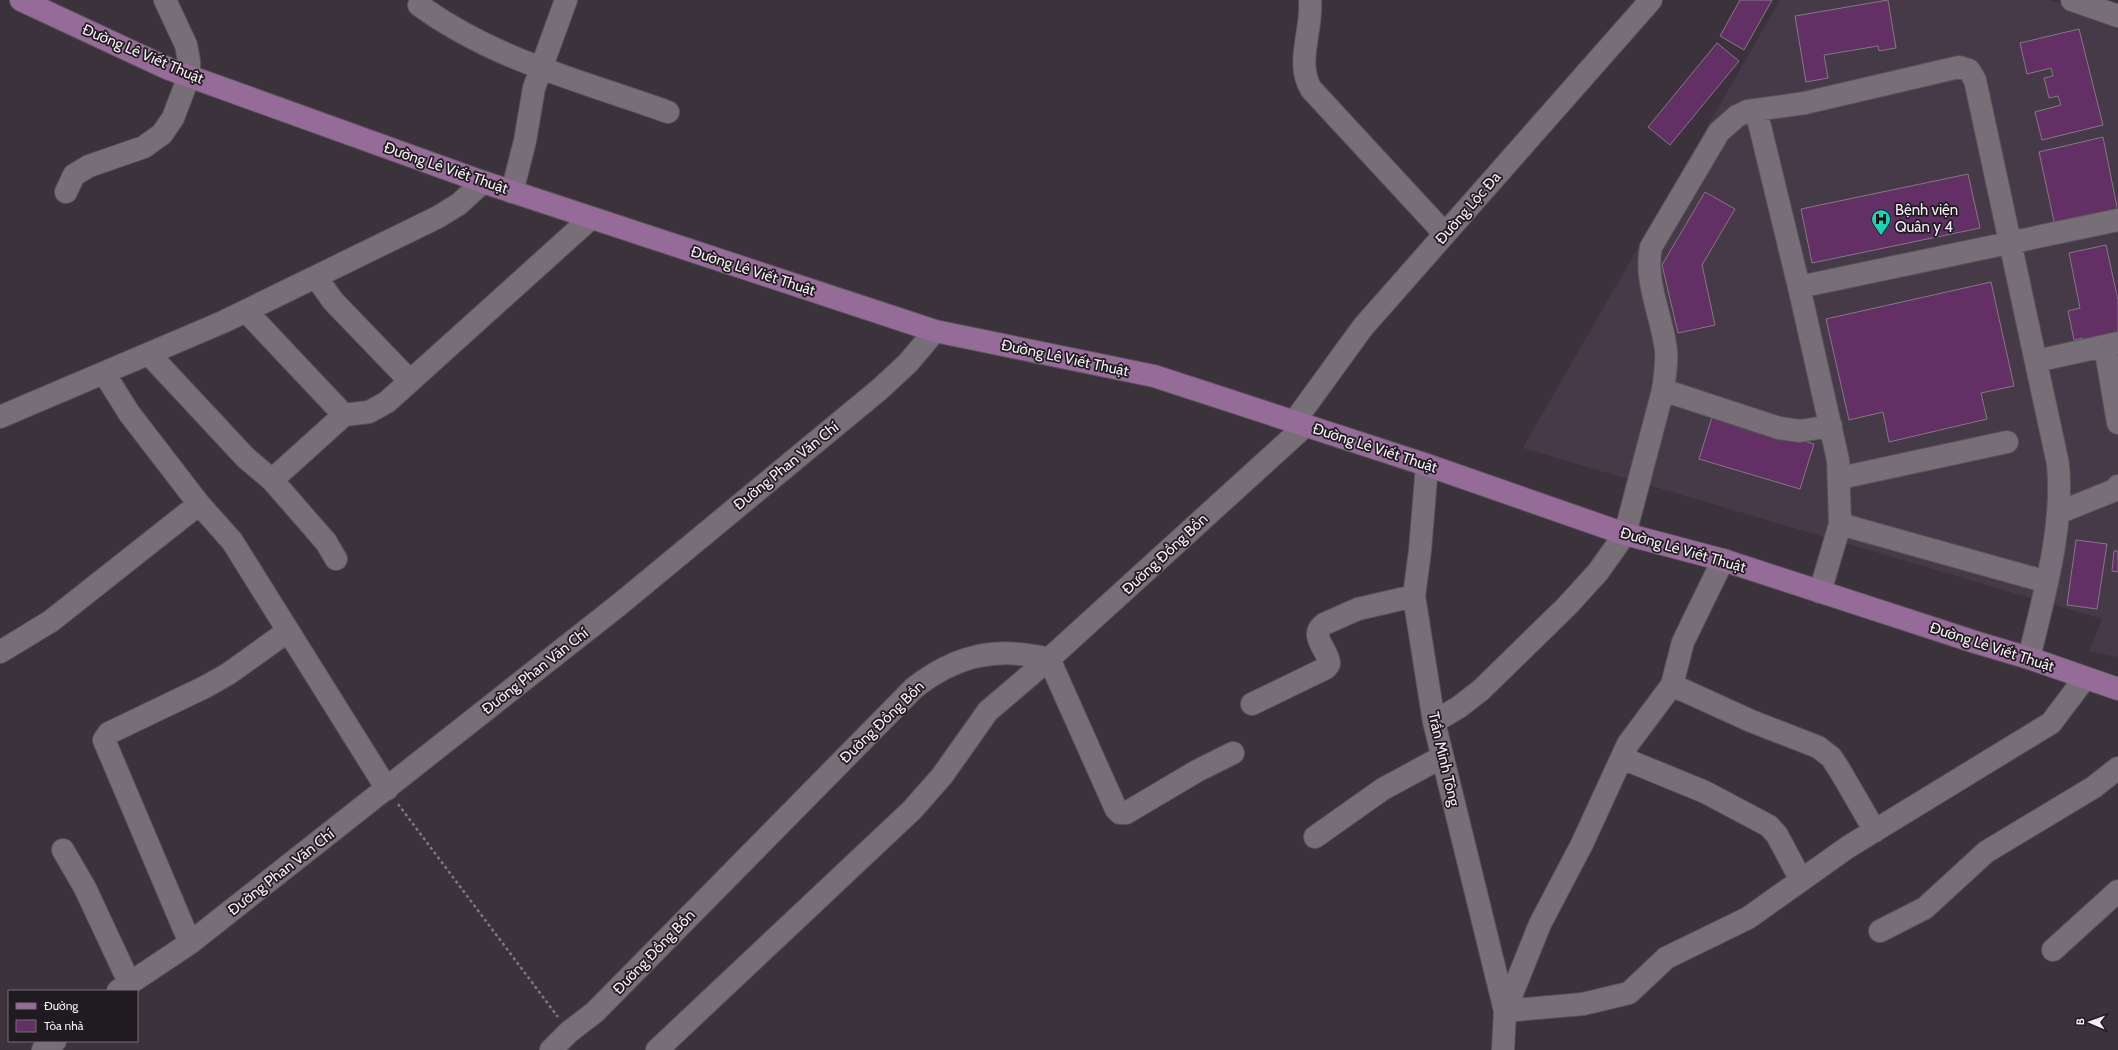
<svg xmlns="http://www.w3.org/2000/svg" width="2118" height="1050" viewBox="0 0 2118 1050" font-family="Cabin,sans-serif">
  <rect width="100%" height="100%" fill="#3b323b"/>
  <path fill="#473a48" d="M1780,0H2049L2118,23V657L2089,651L2102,619L1523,448Z"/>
  <path fill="#633066" stroke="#837883" d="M1740,0H1772L1744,50L1720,36Z
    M1888,0L1896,48L1879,51L1878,46L1824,55L1828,78L1806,82L1795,16Z
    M2079,29L2103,125L2042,140L2035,112L2061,105L2058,96L2049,98L2044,78L2053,76L2051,68L2027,74L2020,43Z
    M1717,43L1739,61L1670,145L1648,127Z
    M2103,137L2118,212L2055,226L2039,152Z
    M1968,174L1980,228L1812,263L1801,209Z
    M1705,192L1735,209L1702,265L1715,325L1678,333L1662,265Z
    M2106,245L2118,300V335L2084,342L2083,338L2074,340L2068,311L2080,308L2069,253Z
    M1991,282L2014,386L1981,393L1987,419L1889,442L1883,412L1849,420L1826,319Z
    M1713,414L1814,444L1800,489L1699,459Z
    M2076,540L2107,544L2097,609L2067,605Z
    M2114,551H2118V572L2112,571Z"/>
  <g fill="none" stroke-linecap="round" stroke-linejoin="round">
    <g stroke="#595159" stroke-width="24">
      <path id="minor" d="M1310,0C1313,29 1295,62 1311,89L1445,234
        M2072,0L2118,16
        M419,5C494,60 582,81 668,112
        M1756,110L1799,287L1838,460L1840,524L1820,592
        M66,192L74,175L89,166L144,147L162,134L173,118L189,76V61L186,45L165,0
        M512,192L525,141L534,88L566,0
        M316,277L333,301L410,381
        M1799,287L2118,220
        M246,311L344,415L369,412L387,402L591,218
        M2105,346L2118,423
        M149,354L246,458L272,480L344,415
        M2036,361L2118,343
        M104,373L129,413L199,504L232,541L387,789
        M1663,390L1779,428L1800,431L1831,426
        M0,417L223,322L438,217L459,204L483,182
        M1294,422L1363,327L1651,0
        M1427,465L1420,551L1414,596L1434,722L1505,1011L1503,1050
        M1840,478L2007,442
        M272,480L326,542L336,559
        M2058,513L2115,490L2118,486
        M1840,524L2047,582
        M1723,560L1683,642L1672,685L1628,744L1582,844L1540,924L1505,1011L1583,1004L1629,993L1666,958L1748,918L1848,847L2051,723L2085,678
        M0,652L51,621L199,504
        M1672,685L1751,721L1818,747L1831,757L1839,769L1875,831
        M1252,704L1326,668L1329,664C1329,650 1308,636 1324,624L1358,609L1414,596
        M1434,722L1459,707L1481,690L1567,606L1598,572L1625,534L1663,390C1665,377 1667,364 1666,350C1662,316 1644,282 1651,247L1719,132L1737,116L1748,111L1805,103L1959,67L1969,70L1975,80L2058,464C2064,528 2044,595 2029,658
        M1622,758L1705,792L1769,826L1777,835L1801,880
        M1315,837L1383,789L1442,757
        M63,850L85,888L129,982
        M1880,931L1925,908L1986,852L2094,787L2118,768
        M190,943L104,740L109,733L205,687L228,674L288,631
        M2053,950L2118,891
        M118,991L190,943L620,604L880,389L908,363L935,331
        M43,1050L55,1041
        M551,1050L569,1032L595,1012L914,688C956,655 997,646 1049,659L1305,426
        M657,1050L912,810L942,776L988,711L1049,659L1116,809L1120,813H1126L1197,771L1233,753"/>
    </g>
    <g stroke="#595159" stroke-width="24">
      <path id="major" d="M21,0L169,69L483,182L935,331L1154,376L1427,465L1625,534L1723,560L1978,643L2029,658L2118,689"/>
    </g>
    <path stroke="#807880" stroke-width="2.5" stroke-dasharray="3 3" stroke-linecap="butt" d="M398,804L558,1017"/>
    <use href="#minor" stroke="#786e78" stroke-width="22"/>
    <use href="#major" stroke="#956c97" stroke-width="22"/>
  </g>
  <defs>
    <g id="hospital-pin" transform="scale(1)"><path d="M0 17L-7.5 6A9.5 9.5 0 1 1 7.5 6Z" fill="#17d5b2" stroke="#201b20"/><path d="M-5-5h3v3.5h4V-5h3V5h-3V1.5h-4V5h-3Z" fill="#111"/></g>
  </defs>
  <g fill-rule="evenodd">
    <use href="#hospital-pin" x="1881" y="219"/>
  </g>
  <g text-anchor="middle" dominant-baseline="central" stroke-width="3.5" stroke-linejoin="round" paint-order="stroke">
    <g font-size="15" fill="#f5eff5" stroke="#201b20">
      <text transform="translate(143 54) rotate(23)">Đường Lê Viết Thuật</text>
      <text transform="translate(446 168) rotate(19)">Đường Lê Viết Thuật</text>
      <text transform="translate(1468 208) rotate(-49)">Đường Lộc Đa</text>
      <text transform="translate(753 271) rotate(18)">Đường Lê Viết Thuật</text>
      <text transform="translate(1065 358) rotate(12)">Đường Lê Viết Thuật</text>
      <text transform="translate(1375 448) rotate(18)">Đường Lê Viết Thuật</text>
      <text transform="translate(786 466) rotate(-39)">Đường Phan Văn Chí</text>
      <text transform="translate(1683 550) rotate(16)">Đường Lê Viết Thuật</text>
      <text transform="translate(1165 554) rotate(-43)">Đường Đồng Bồn</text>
      <text transform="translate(1992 647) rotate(18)">Đường Lê Viết Thuật</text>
      <text transform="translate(535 671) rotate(-38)">Đường Phan Văn Chí</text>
      <text transform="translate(882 722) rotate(-44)">Đường Đồng Bồn</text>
      <text transform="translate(1444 759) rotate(77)">Trần Minh Tông</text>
      <text transform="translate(281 872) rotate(-38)">Đường Phan Văn Chí</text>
      <text transform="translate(654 952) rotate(-46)">Đường Đồng Bồn</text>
    </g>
    <g font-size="15" fill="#f5eff5" stroke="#201b20" text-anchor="start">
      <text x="1895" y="210">Bệnh viện<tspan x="1895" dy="17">Quân y 4</tspan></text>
    </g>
  </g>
  <rect x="8" y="990" width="130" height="52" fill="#201b20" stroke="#757075"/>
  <rect x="16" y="1003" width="20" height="6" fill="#956c97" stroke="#757075"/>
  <text x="44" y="1010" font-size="12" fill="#f5eff5">Đường</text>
  <rect x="16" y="1020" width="20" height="12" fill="#633066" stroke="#757075"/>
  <text x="44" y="1030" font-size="12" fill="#f5eff5">Tòa nhà</text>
  <g transform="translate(2090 1022) rotate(272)" stroke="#201b20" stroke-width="3" paint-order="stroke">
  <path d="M0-3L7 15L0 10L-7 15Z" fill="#f5eff5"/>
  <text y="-6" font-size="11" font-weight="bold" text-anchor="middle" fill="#f5eff5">B</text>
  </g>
</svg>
